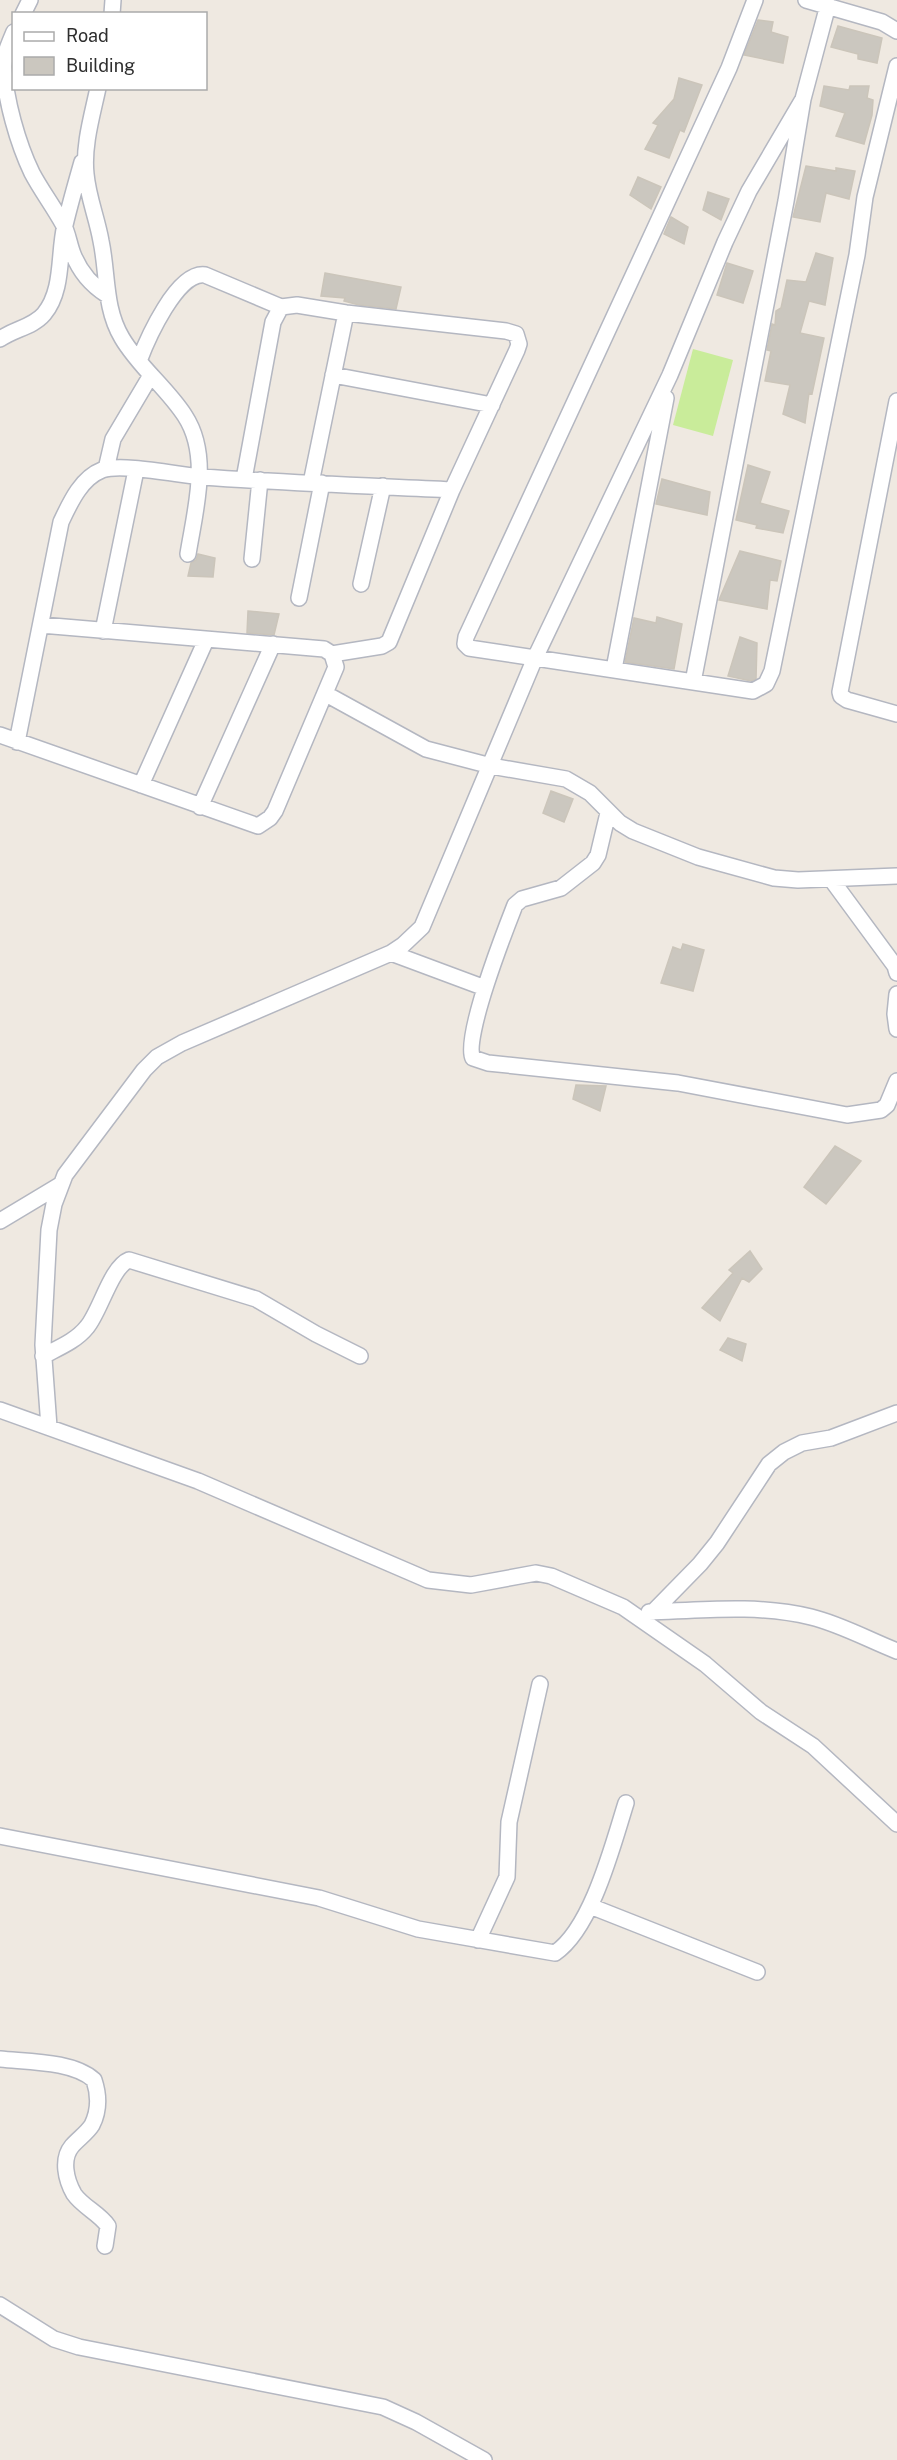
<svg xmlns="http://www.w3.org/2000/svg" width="897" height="2460" viewBox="0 0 897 2460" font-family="'Public Sans',sans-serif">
  <rect width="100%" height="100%" fill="#efe9e1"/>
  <path fill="#c9ec9a" d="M693,349L733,360L713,436L673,425Z"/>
  <path fill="#cbc7bf" stroke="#cbc5ba" stroke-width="1.5" d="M758,20L773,22L771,32L788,37L783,63L744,55Z
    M838,26L882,38L877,63L858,59V54L831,47Z
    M679,78L702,85L684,132L680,130L669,158L645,149L658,125L653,123L674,99Z
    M824,86L849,90L850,86H869L867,98L873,100L872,115L864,144L836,136L845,113L820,106Z
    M806,166L836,171V168L855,171L849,199L826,193L820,222L793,217Z
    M638,177L661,187L651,209L630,195Z
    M708,192L729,199L721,220L703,210Z
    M671,217L688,227L684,244L664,234Z
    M816,253L833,258L825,305L809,301L800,333L824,338L812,394L809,393L805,423L783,414L790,385L765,381L771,351L767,350L772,324L775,325L776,311L781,308L787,280L806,282Z
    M727,263L753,271L743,303L717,295Z
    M325,273L401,287L396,309L359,305L344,301L345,298L321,296Z
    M748,465L770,472L760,503L789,511L783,533L756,528L757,525L736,520Z
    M662,479L710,492L707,515L656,504Z
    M740,551L781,561L777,581L770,580L767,609L719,600Z
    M198,554L215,558L213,577L188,576L191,563L196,560Z
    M248,611L279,614L274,635L247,633Z
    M657,617L682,624L674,669L625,662L634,618L656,623Z
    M740,637L757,643L756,679L751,681L728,676Z
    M551,791L573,799L564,822L543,813Z
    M683,944L704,950L693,991L661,983L673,947L681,950Z
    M576,1085L606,1086L600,1111L573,1099Z
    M835,1146L861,1161L826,1204L804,1187Z
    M750,1251L762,1269L749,1282L742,1278L720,1321L702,1308L733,1273L729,1270Z
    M728,1338L746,1344L742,1361L720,1350Z"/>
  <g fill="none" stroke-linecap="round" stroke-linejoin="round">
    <g stroke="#b4b7c1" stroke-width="18">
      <path id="street" d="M755,0L729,68L466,637L465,644L469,648L753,691L766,684L772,671L857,255L865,197L897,66
        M806,0L882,22L897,31
        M23,14L30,0
        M112,14L113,0
        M14,32C9,44 4,54 4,67C5,99 18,144 32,173C41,190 53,206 63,224C68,233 69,244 73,254C80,272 91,285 107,295
        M98,88C92,116 83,146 86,174C88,197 97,218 101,241C108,274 104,308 122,338C139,367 167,388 185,416C211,456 195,510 188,554
        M0,339C14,329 33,327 44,314C64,290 58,253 65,225C70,204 76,183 82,162
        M139,361C147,340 177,271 205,275L281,307
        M333,375L492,405
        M897,401L840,692L841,696L847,700L897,714
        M106,469L113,439L151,375
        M244,479L273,322L281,307L297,305L346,313L506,331L516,334L519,344L517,350L452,490L389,642L382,646L332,654
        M311,483L346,313
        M252,559L260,480
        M361,584L383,486
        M299,598L322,483
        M103,631L136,470
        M614,669L666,398
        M693,682L786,201L803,99L828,5
        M326,694L426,749L491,766L566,779L590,793L620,823L633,831L698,857L774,878L798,880L897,876
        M0,735L258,826L270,818L275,811L336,667L332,654L324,649L41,625
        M17,742L61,522C70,503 81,478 102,470C122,463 178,475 202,477C285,483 369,486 452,490
        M141,785L206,640
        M200,807L273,644
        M608,813L598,855L593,863L561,888L522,899L515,905C506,928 462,1040 473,1058L488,1063L678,1083L847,1115L881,1110L887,1105L897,1081
        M831,879L895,966L897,973
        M391,953L485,988
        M897,994L895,1014L897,1029
        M0,1221L60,1185
        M43,1356C58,1348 76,1341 87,1327C100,1312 111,1267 129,1260L256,1299L316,1334L360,1356
        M0,1410L198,1481L428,1580L471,1585L536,1573L551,1576L623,1607L705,1664L761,1712L813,1746L897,1824
        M49,1427L43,1345L49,1230L54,1204L65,1175L144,1070L157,1057L182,1043L391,953L403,945L422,927L535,658L670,375L725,242L749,191L803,99
        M649,1612C703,1610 758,1604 811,1617C840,1624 869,1640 897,1651
        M653,1612L700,1564L717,1543L769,1464L784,1452L802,1443L831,1438L897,1413
        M0,1836L319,1898L418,1929L555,1953C592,1928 613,1844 626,1803
        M590,1906L757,1972
        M478,1940L507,1877L509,1822L540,1684
        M0,2059C28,2062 73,2061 94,2080C99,2095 99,2111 92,2125C87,2133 78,2139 72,2146C61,2159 66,2180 74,2194C83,2207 99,2213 108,2226L105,2246
        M0,2305L54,2339L79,2347L383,2407L416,2422L484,2460"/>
    </g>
    <use href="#street" stroke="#fff" stroke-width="15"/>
  </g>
  <rect x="12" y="12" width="195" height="78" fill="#ffffff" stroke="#ababab" stroke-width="1.5"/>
  <rect x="24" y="32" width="30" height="9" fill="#ffffff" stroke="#ababab" stroke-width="1.5"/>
  <text x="66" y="42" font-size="18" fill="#2e2e2e">Road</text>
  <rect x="24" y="57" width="30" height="18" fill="#cbc7bf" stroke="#ababab" stroke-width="1.5"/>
  <text x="66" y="72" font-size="18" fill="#2e2e2e">Building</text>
</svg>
